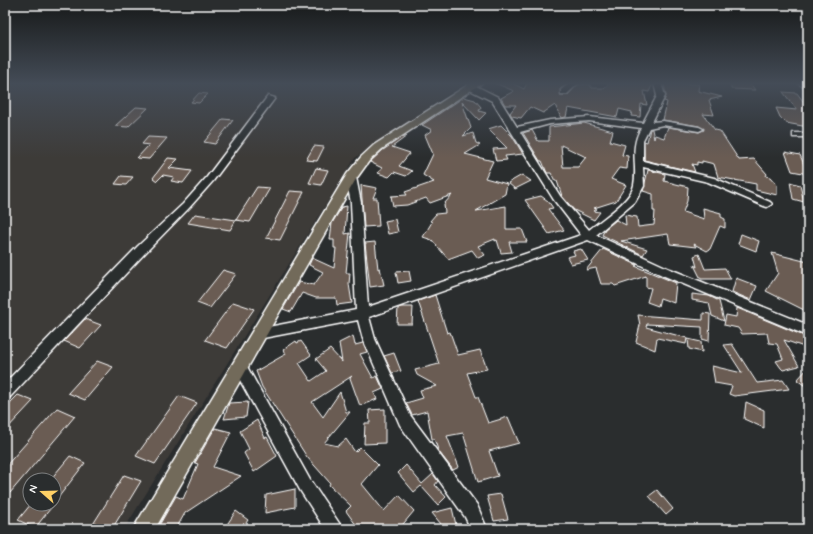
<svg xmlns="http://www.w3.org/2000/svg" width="813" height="534" viewBox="0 0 813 534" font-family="Mynerve,sans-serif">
  <rect width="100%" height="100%" fill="#2a2d2e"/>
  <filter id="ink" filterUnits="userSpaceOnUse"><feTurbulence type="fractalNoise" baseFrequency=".025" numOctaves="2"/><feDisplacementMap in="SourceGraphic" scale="8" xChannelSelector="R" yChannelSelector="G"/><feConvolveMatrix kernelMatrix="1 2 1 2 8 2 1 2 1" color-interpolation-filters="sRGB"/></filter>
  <g filter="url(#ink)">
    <path fill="#3e3b39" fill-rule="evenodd" d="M5,83H465L355,158L124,529H5ZM30,480H54V504H30Z"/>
    <path fill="#6b5c52" stroke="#fff" fill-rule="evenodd" d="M495,83H512L524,89L527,83H568L560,89L561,96L568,95L578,85L589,84L592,88H604L610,83H653L649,92L644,91L647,105L641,104L640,117L631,116L632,112L619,109L617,117L568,108L566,117L561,118L555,105L543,113L530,107L521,118L512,116L510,113L516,105H505L501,98L514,91Z
      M664,83L699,84L698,91L722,97L709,100L714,115L703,114L715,130L720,131L739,160L754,159L767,174L766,176L770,177L777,185V195L756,190V184L718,177L714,164L702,161V163L697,162V165L692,164L695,172L644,160V141L647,142L650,129H652L654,139L655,135L664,138L668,127L699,132L704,130L699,126L663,120L667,102L664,101L666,96Z
      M731,83H750L755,90L731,89Z
      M783,92L797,93L808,108V127L786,123L780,117L776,108L797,110Z
      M199,93L208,94L199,103L191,102Z
      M464,97L475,100L481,107L479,111L486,113L479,120L462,102L471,128L463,136L473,133L476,143L480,145L465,154L493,161L485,178L507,184L505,194L476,211L506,206V229H522L527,242H509L512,252L501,253L497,240L495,241V239L478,246L485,255L478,258L472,250L448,259L432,240L423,237L432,222L430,221L436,214L445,213L444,204L452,195L430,203L426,198L407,205L393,206L391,196L407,195L405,192L434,182L423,175L433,154L425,135L432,130L422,125Z
      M136,107L148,108L128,127L115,126Z
      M223,119L233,120L215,144L204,142Z
      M584,123L613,131L610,141L625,145L622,155L628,156L627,169L619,168L611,179L626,185L616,201L594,208L597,209L594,211L600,212L594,220L574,210L562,196L557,181H555L551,173H547L542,161H540L523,133L532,130L538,141H549V127ZM561,145L586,157L578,167H563Z
      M501,125L512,136L523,154L505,156L507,160L496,161L493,149L507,148L488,129Z
      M405,135L407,136L392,147L410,153L399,166L412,171L406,176L394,172L389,177L378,173L382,168L370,162L383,150Z
      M148,137L167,138L149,159L137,158L149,145L142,144Z
      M314,146L324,147L317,161L306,160Z
      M785,152L800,155L808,174L792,171Z
      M168,158L178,159L169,168L192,171L183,183L171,181L174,177L163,175L157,181L153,178Z
      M316,168L328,170L321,185L309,183Z
      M648,170L665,174L664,181L688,187L687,201L683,212L704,219L703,208L721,213V217L725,219V228L720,226L710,249L707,251L694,244L696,247L670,244L668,234L621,241L647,249L643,255L602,235L605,229L616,220L626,225L625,215L637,217L638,227L654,225L655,211H653V194L643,191Z
      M522,175L531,181L515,189L508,183Z
      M121,176L133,177L126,185L115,184Z
      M790,182L800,185L804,202L793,199Z
      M361,185L377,188L373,198H377L379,226L364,227Z
      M257,187L270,188L250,222L236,220Z
      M290,191L304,192L280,240L266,238Z
      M541,196L548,201L553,208L548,209L564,230L549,234L525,200Z
      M347,206L345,234L350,233L346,273H350L349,284L352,303L337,305L336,298H316L302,293L291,312L283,309L299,282L314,285L323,272L309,265L312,258L334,268L336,248H334V240H330L332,223L342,207Z
      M195,214L236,220L230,230L188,223Z
      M395,219L398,232L388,234L385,221Z
      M741,234L759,241L756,251L738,244Z
      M375,242L378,269L380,268L384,285L370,287L365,243Z
      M581,249L588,260L571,264L567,257L575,255L573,251Z
      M603,249L637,265L635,266L676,283L674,303L660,298L658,306L647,302L651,288L646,287V276L615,286L613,284H601L596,268L586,270Z
      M772,253L808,262V312L766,291L778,273Z
      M699,254L705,269L725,268L731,279H701L694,265L697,267L694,256Z
      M223,270L236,274L210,308L197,303Z
      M409,271L411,281L398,283L396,272Z
      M736,278L757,286L751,300L732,292Z
      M692,294L709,296L719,301L724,321L712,316L709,303L692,300Z
      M435,295L447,333L450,332L458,355L480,350L487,369L467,373L476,397H478L488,423L508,417L519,443L489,451L498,476L478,482L463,433L447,436L459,467L453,470L439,452L434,439H432L427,411L412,415L406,403L423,398L420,390L437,386L417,375L415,370L439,364L418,301Z
      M233,302L254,309L227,348L205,340Z
      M401,307H413L412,324H397L398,308Z
      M737,308L804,336V347L784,340L799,366L783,370L781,368L776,361L783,359L777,344L769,343L767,333L742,334L738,328L724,325L726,315L736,317Z
      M703,313L710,314L709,341L702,339V327L647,324L646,327L687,338L686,344L657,338L655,350L636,342L640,325L638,315L703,320Z
      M85,319L101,325L80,348L64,341Z
      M353,336L355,345L363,343L367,352L360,354L373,378L377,376L383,389L374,393L377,399L360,406L350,378L352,376L312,402L323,417L340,392L346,412H350L324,443L338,446L346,439L355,452L360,447L378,465L362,484L384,511L399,495L414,511L399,529H359L346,511L351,506L329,485L330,483L307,457L262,387L256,371L286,354L283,350L296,341L297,343L301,341L311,355L299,363L311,381L326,371L316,359L330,349L342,362L339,343Z
      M688,339L701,342L702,352L689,349Z
      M732,344L757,383L783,380L789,389L734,396L729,394L732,386L715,383L712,366L742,373L724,345Z
      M394,353L401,371L392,373L384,356Z
      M97,361L113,367L85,400L68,393Z
      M808,368V388L797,380Z
      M18,395L33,401L5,431V408Z
      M179,396L197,403L155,464L136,456Z
      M248,402L246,417L224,419L229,403Z
      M746,402L764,410V428L744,419Z
      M57,408L75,416L10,493L5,491V467Z
      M385,409V443L364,444L365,423H370L369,410Z
      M257,420L265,438L267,437L277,456L254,472L244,453L249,449L240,431Z
      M215,428L231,432L213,467L241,476L185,513L176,529H157L176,496L183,499L198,464L195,463Z
      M70,456L85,463L54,503V480H50Z
      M406,465L422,484L433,474L438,481L435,485L446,497L438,505L421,486L414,492L398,473Z
      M124,475L141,481L112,529H90Z
      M295,489V507L265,513L266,495Z
      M657,490L673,509L666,515L649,496Z
      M501,494L508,519L494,521L487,496Z
      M31,504H54L35,528L18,520Z
      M452,508L457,529H445L432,513Z
      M236,511L248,520L242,529H224Z"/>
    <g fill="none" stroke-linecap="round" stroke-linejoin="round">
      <g stroke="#fff" stroke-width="3">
        <path id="minor" d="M570,83H578L567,94H561V90Z
          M654,83H661L665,96L652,122L663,121L699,127L703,129L699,131L663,125L649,128L643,140V161L714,178L770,202L772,204L767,207L764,206L708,182L643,167L644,186L635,202L596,235L670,269L808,325V336L662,275L588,240L369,317L375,339L410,415L477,505L487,529H471L465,517L400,425L363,339L358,320L258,339L254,338L252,334L254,330L258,329L356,310L351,203L346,177L348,175H354L356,177L361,203L368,307L581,235L554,200L492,101L468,89V85H474L498,97L517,127L550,120L589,117L643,123L657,96ZM589,121L641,128C629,150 638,164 634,185C631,201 601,220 589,230L560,196L520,132L550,124Z
          M798,83L808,85V90Z
          M268,96L275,98L213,181L189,208L146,252L10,397L5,398V383L138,246L183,204L207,177Z
          M793,133H808V137H793Z
          M240,361L245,363L310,480L343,529H325L300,490L235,371L233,367L235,363Z"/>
      </g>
      <g stroke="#fff" stroke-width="3">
        <path id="major" d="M471,83H482L382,149L369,161L356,179L155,529H133L347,174L361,157L374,145Z"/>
      </g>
      <use href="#minor" fill="#2a2d2e" fill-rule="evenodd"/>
      <use href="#major" fill="#726b5a" fill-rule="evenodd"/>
    </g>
  </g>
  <linearGradient id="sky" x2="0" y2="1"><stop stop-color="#171919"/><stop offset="0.53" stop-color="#444c57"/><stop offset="1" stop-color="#444c57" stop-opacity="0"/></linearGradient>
  <rect width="813" height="158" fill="url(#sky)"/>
  <rect width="813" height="534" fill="none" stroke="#2a2d2e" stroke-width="20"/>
  <rect x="10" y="10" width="793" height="514" fill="none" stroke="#fff" stroke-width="1.5" filter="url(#ink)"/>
  <g transform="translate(42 492) rotate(290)"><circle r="19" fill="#2a2d2e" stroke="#7f8182"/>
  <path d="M0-3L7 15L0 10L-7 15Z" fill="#ffd166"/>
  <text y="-6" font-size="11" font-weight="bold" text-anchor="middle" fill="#ffffff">N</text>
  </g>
</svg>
